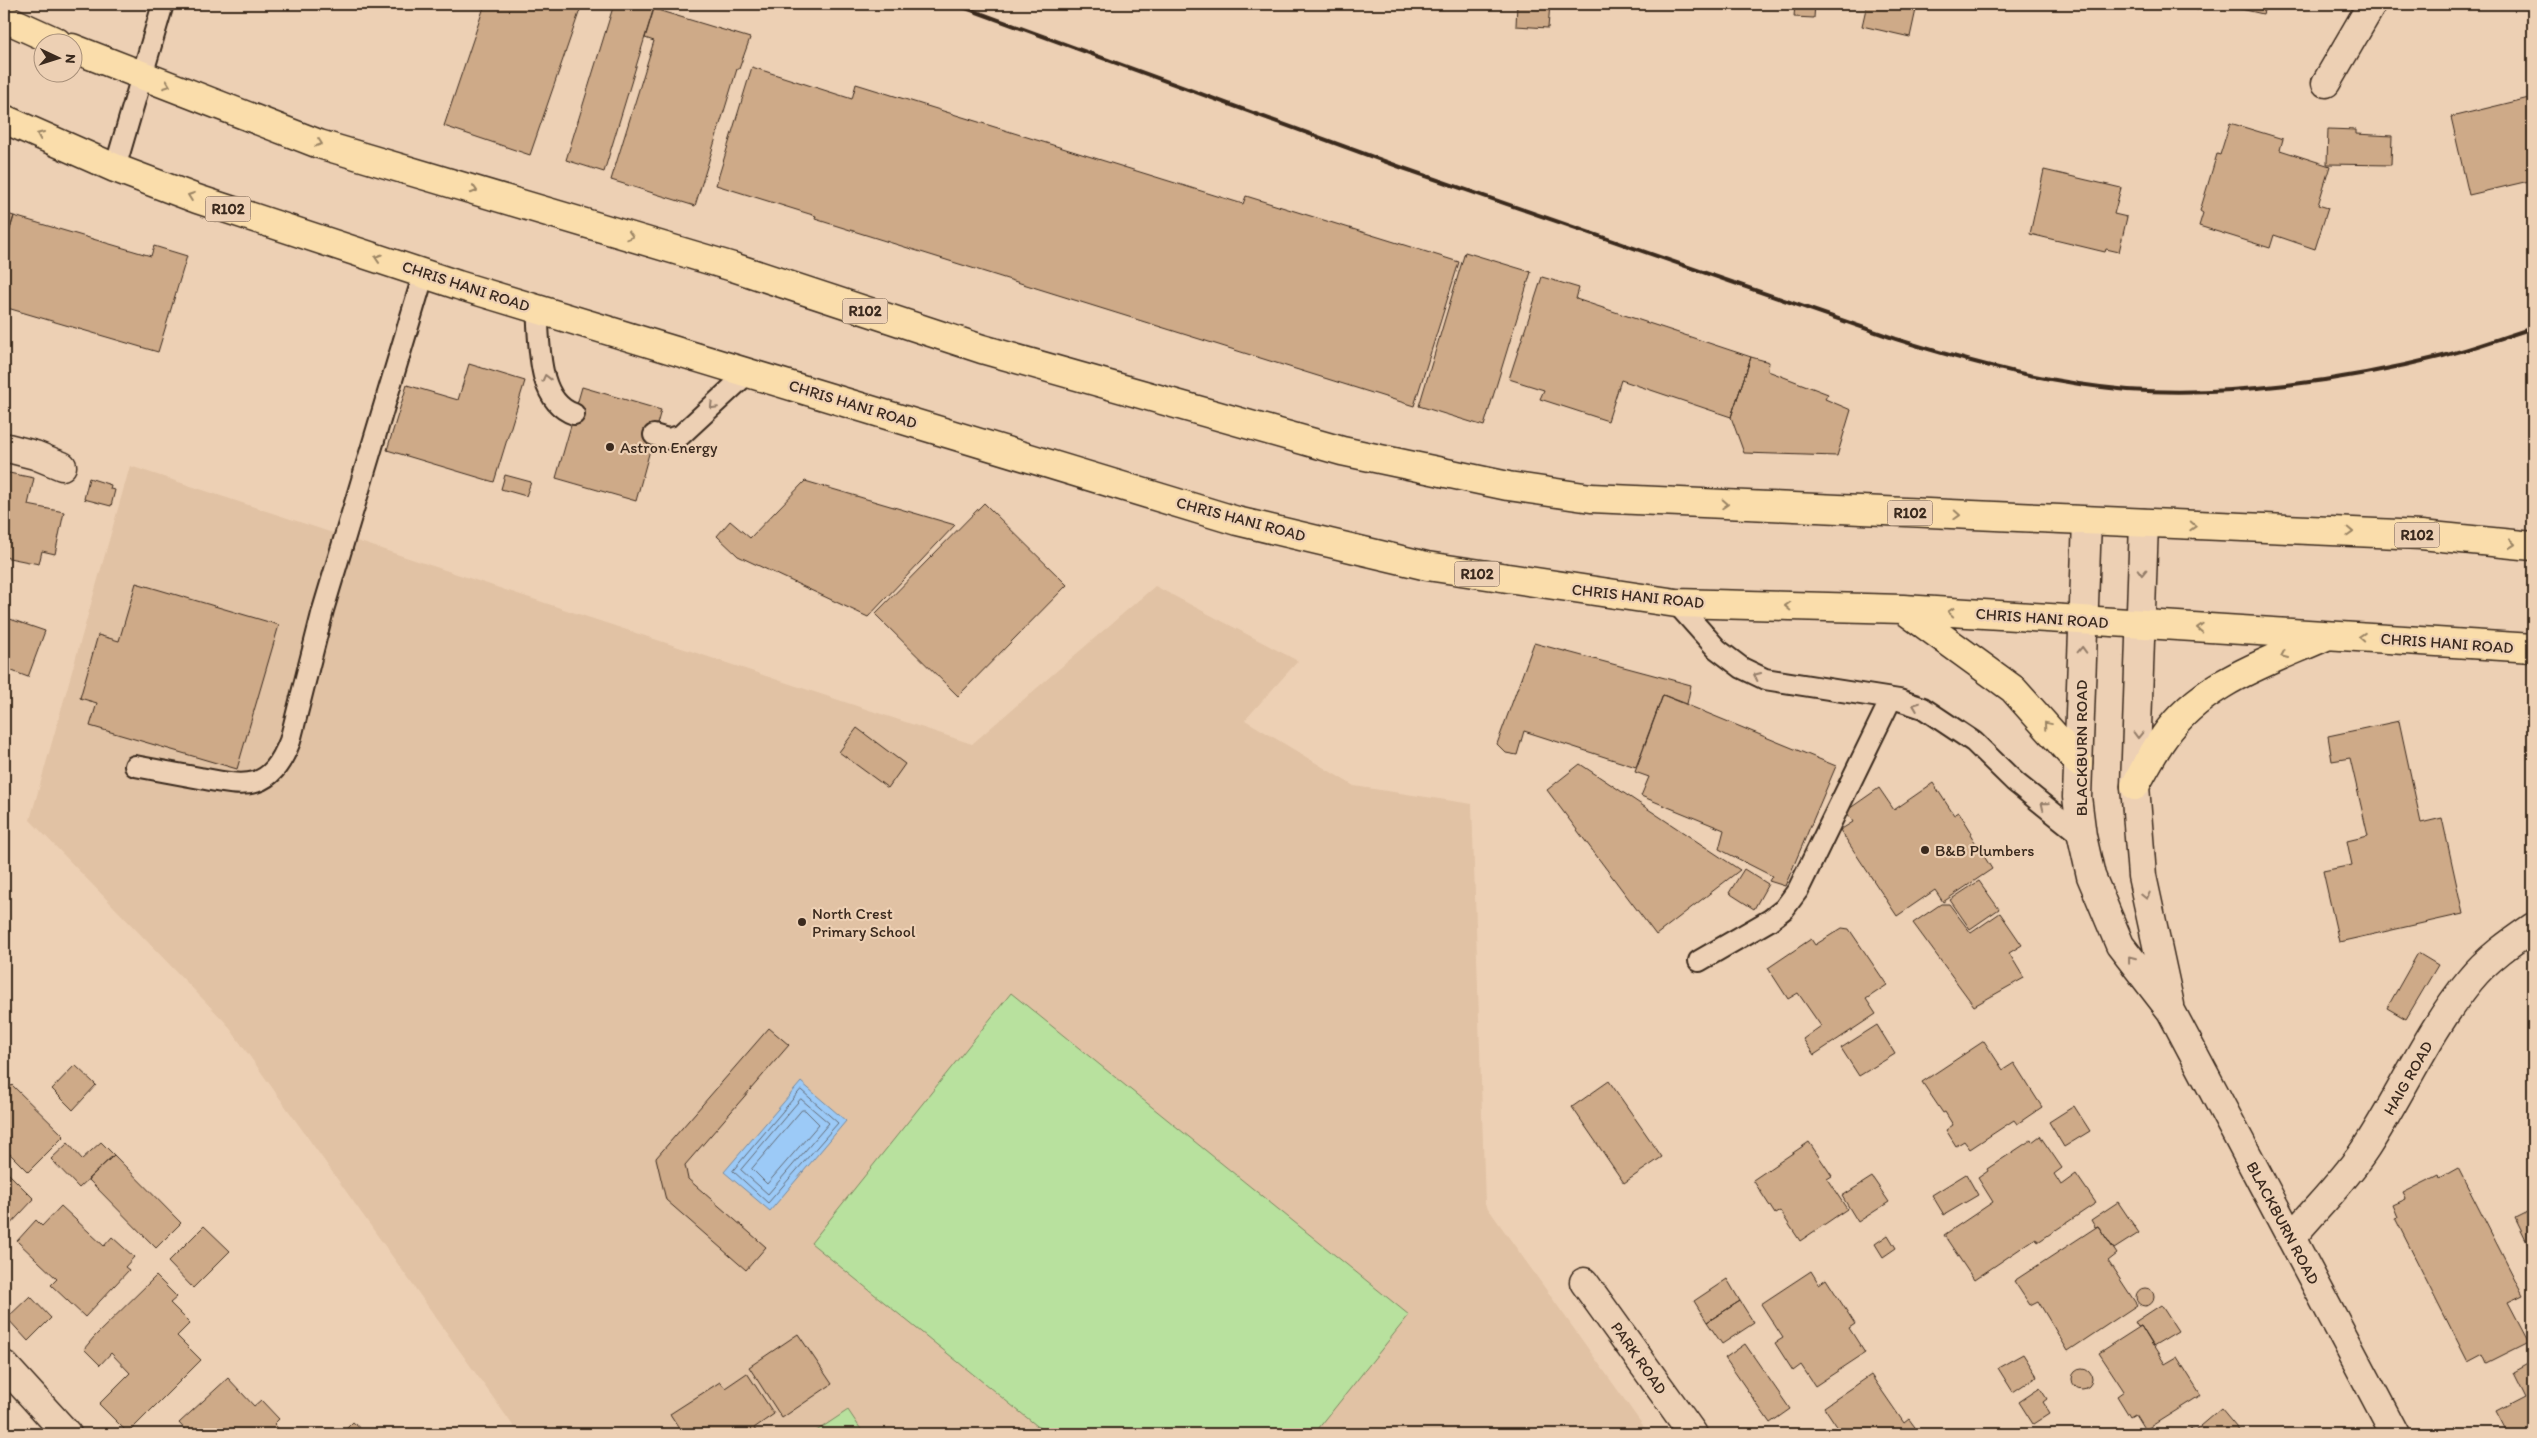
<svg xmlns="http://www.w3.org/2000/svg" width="2537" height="1438" viewBox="0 0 2537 1438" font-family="Itim,sans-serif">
  <rect width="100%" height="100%" fill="#edd0b4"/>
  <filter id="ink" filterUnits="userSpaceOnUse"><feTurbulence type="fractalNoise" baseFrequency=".02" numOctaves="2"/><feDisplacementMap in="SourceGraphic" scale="10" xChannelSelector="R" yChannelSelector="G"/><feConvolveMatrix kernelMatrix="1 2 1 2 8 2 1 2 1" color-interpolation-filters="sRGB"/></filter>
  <g filter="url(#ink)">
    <path fill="#e1c2a4" d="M130,466L972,744L1155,586L1298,661L1245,720L1354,786L1472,804L1485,1204L1649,1434H519L226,1023L30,820Z"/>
    <path fill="#b8e19e" stroke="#7a865e" d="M1011,993L1409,1315L1314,1434H1047L811,1243Z
      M848,1410L864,1434H812Z"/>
    <path fill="#9ccaf7" stroke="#758aa0" d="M801,1082L846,1121L770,1211L724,1172Z"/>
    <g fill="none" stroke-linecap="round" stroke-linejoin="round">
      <path stroke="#626a75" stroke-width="1" d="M801,1090L838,1123L768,1203L733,1171Z
        M801,1099L829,1123L768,1194L741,1170Z
        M802,1110H805L819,1124L767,1184L752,1169Z"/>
    </g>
    <path fill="#ceaa88" stroke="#3b2a1e" d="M485,4H582L530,155L444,126Z
      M614,4H655L604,172L566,160Z
      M1517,4H1550L1548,28L1516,26Z
      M1795,4H1815L1814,18L1794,17Z
      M1867,4L1917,5L1910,37L1862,26Z
      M2174,4H2200L2198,10Z
      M2228,4H2266L2263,14L2228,6Z
      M654,9L750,38L739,69H737L695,206L611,180L654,41L645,38Z
      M752,67L852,99L856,84L1243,204L1246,196L1459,262L1414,406L815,219L816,216L716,185Z
      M2533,97V180L2469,195L2451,117Z
      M2230,123L2283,139L2280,150L2330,166L2318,205L2328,208L2315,249L2274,235L2270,248L2199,226L2203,213L2200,211L2217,154L2220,155Z
      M2328,129L2356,130V134L2392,136L2391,165L2327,164Z
      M2044,170L2121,188L2114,214L2127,217L2119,252L2106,249L2105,252L2030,234Z
      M4,213L14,216L4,249Z
      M14,216L151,256L154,246L187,256L158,352L4,307V249Z
      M1465,252L1531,272L1484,426L1419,406Z
      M1542,277L1579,288L1576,299L1751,357L1731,417L1621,380L1608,421L1540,399L1544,390L1509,379Z
      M1751,357L1769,362L1768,371L1828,394L1825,399L1851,410L1837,456L1744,453L1731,417Z
      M469,364L525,381L494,482L387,450L407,385L458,400Z
      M582,387L661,410L636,501L556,478Z
      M4,472L34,478L28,505L64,512L55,554L42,551L39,564L4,557Z
      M505,475L531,482L526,496L501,489Z
      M89,478L111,485L110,489L115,490L111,506L84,499Z
      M805,481L955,525L868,617L738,556L717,536L730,521L750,538Z
      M984,503L1067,585L958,696L875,614Z
      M136,583L279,625L237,769L90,726L97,703L80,698L98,635L119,641Z
      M4,617L45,631L28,677L4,668Z
      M1534,643L1691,685L1687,704L1663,695L1636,767L1524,731L1517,755L1506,753L1497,744Z
      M1663,695L1836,766L1785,886L1769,881L1772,876L1719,849L1724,830L1641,796L1649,777L1635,772Z
      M2399,721L2421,823L2442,818L2463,914L2339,942L2323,871L2352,865L2347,841L2368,836L2350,758L2332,761L2328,736Z
      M857,728L905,764L888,788L839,752Z
      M1580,764L1740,870L1656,935L1547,790Z
      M1933,783L1954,815L1959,812L1972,833L1970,834L1992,869L1943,902L1935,890L1897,916L1840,830L1853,822L1846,811L1879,788L1894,810Z
      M1744,869L1768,884L1754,909L1729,893Z
      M1979,881L1999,909L1970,929L1950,900Z
      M1941,904H1949L1971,933L2000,913L2022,945L2009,953L2024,978L1974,1006L1913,923Z
      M1842,928L1849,929L1887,985L1866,999L1876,1014L1814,1055L1803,1039L1821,1026L1798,993L1788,999L1768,968L1811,939L1815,945Z
      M2418,953L2438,965L2406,1019L2387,1008Z
      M1877,1025L1895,1054L1859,1076L1841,1048Z
      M769,1028L789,1045L685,1165L688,1179L766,1247L746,1270L666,1200L656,1158Z
      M1984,1041L2003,1070L2014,1063L2042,1107L2017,1124L2014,1120L1970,1149L1964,1141L1956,1146L1946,1130L1953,1125L1945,1112L1943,1113L1922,1082Z
      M75,1065L96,1085L73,1110L52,1089Z
      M1609,1081L1662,1157L1624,1183L1572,1107Z
      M12,1085L64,1136L28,1172L4,1148V1094Z
      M2074,1106L2090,1131L2064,1147L2049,1122Z
      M2040,1136L2062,1168L2054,1174L2061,1185L2076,1174L2096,1203L2038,1242L2036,1238L1974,1280L1944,1235L1993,1202L1978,1178L1988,1171L1987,1169L2031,1140L2032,1142Z
      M101,1142L114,1155L79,1188L51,1159L68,1143L82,1159Z
      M1809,1142L1832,1176L1827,1179L1847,1209L1800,1241L1780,1211L1775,1214L1753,1180Z
      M114,1155L181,1223L156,1248L88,1179Z
      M2458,1168L2523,1295L2508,1302L2529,1342L2487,1363L2483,1354L2468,1362L2395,1218L2398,1217L2393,1205L2406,1199L2403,1193L2439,1175L2440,1178Z
      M4,1169L34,1199L4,1231Z
      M1966,1174L1978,1195L1944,1215L1932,1195Z
      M1872,1177L1889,1202L1858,1222L1842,1196Z
      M2118,1202L2139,1233L2114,1249L2098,1226L2095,1227L2091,1220Z
      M61,1206L104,1246L112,1237L134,1257L125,1267L129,1270L85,1317L51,1285L57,1279L17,1241L36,1220L42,1226Z
      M2533,1209V1255L2515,1218Z
      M204,1226L230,1251L193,1288L168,1262Z
      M2098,1226L2117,1254L2108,1261L2137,1305L2068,1351L2038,1301L2030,1305L2014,1281Z
      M1888,1235L1896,1248L1883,1257L1875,1244Z
      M1811,1271L1819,1284L1826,1279L1855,1324L1849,1328L1865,1353L1815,1386L1801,1365L1793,1371L1775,1343L1783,1338L1761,1304Z
      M156,1276L177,1297L170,1303L190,1323L177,1336L201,1360L128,1433L99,1404L130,1373L111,1353L100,1365L84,1349L94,1337Z
      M1727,1279L1740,1301L1707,1322L1694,1301Z
      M2136 1297a9 9 0 1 1 18 0a9 9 0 1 1-18 0Z
      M30,1296L51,1318L28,1341L7,1318Z
      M1740,1301L1754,1323L1722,1344L1707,1322Z
      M2161,1305L2178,1331L2153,1346L2141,1326L2138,1327L2135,1322Z
      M2141,1326L2165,1364L2177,1357L2201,1395L2145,1430L2135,1414L2130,1417L2117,1396L2124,1391L2099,1353Z
      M798,1334L832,1384L782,1418L749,1367Z
      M1745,1344L1790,1409L1770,1423L1725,1358Z
      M2023,1354L2037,1376L2013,1392L1998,1368Z
      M2533,1361V1434H2508L2496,1411L2525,1396L2513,1372Z
      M2072 1379a10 10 0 1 1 20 0a10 10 0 1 1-20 0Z
      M747,1373L774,1414L754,1428L758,1434H683L670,1414L720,1382L725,1388Z
      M1871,1375L1904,1423L1909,1419L1920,1434H1842L1824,1407Z
      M228,1378L254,1406L261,1400L279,1419L274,1424L284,1434H189L179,1423Z
      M2040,1388L2047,1399L2043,1402L2050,1413L2033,1424L2019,1402Z
      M2221,1409L2242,1434H2185L2191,1429L2194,1432Z
      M353,1422L366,1434H341Z"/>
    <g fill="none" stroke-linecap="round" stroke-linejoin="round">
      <g stroke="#3b2a1e" stroke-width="24">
        <path id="service" d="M115,168L163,4
          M537,309C540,342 536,401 574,414
          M654,435L668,439L680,436L749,372
          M1676,603L1717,649L1742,668L1765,679L1899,700L1923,708L1974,742L2015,782L2082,836
          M135,766C157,770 178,774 200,778C247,787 270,792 290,741L323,610L424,273
          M1699,961L1770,920L1784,909L1798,890L1891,699"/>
      </g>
      <g stroke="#3b2a1e" stroke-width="31">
        <path id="minor" d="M2326,83L2372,4
          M4,447L35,455L62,466
          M2087,521L2077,797L2082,836L2091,876L2120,945L2171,1011L2395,1434
          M2144,523L2135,786L2142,876L2170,1005
          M2291,1238C2316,1208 2345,1180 2366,1148C2402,1093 2428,1031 2470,980C2487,959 2511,942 2533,927
          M1584,1282L1693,1434
          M4,1365L67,1434"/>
      </g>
      <g stroke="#3b2a1e" stroke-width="31">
        <path id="primary" d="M4,18L57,42
          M72,48L319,144L733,267L982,349L1342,451L1508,486L1591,498L2421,535L2533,546
          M4,119L115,168L197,199L458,285L1237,521L1427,566L1676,603L1903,609L2533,648
          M1903,609L2013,689L2078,762
          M2135,786C2144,770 2153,752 2164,737C2201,683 2268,662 2324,637"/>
      </g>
      <use href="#service" stroke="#edd0b4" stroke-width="20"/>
      <use href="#minor" stroke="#edd0b4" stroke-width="28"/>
      <use href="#primary" stroke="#faddab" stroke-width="28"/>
      <path stroke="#3b2a1e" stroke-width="4" d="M955,4L1403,168L1896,339C1972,363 2048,383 2128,390C2229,397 2345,381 2443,356C2473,349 2503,337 2533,328"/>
    </g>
    <defs><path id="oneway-chevron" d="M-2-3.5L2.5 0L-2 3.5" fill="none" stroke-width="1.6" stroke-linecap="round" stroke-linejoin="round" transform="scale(1.25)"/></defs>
    <g stroke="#9a8464">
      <use href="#oneway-chevron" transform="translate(167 85) rotate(21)"/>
      <use href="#oneway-chevron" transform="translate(40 135) rotate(-156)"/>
      <use href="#oneway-chevron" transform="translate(319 143) rotate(19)"/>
      <use href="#oneway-chevron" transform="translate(474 190) rotate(17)"/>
      <use href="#oneway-chevron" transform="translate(191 196) rotate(-160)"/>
      <use href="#oneway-chevron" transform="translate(630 236) rotate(17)"/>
      <use href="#oneway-chevron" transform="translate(378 258) rotate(-162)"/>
      <use href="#oneway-chevron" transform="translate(1725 504) rotate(3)"/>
      <use href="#oneway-chevron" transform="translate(1957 515) rotate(3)"/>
      <use href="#oneway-chevron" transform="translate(2193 526) rotate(3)"/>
      <use href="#oneway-chevron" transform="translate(2350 532) rotate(2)"/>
      <use href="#oneway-chevron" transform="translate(2512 544) rotate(6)"/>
      <use href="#oneway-chevron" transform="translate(1788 606) rotate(-178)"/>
      <use href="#oneway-chevron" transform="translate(1951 612) rotate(-176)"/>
      <use href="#oneway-chevron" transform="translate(2200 628) rotate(-177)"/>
      <use href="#oneway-chevron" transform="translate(2362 637) rotate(-176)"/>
      <use href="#oneway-chevron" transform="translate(2284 655) rotate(156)"/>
      <use href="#oneway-chevron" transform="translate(2047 725) rotate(-130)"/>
    </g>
    <g stroke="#947d69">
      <use href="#oneway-chevron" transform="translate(546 378) rotate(-104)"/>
      <use href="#oneway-chevron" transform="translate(713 406) rotate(135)"/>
      <use href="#oneway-chevron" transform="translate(2142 572) rotate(92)"/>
      <use href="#oneway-chevron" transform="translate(2082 650) rotate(-88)"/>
      <use href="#oneway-chevron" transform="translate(1757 676) rotate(-155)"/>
      <use href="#oneway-chevron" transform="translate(1916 706) rotate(-159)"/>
      <use href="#oneway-chevron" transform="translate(2138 735) rotate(91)"/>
      <use href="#oneway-chevron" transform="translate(2044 805) rotate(-141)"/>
      <use href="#oneway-chevron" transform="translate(2146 896) rotate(77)"/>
      <use href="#oneway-chevron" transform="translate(2131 959) rotate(-128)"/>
    </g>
  </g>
  <g fill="#3b2a1e" stroke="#edd0b4" stroke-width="2">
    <circle cx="610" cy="447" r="5"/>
    <circle cx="1925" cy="850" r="5"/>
    <circle cx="802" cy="922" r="5"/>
  </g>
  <g text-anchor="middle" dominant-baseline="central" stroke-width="4.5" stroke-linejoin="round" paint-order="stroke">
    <g fill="#edd0b4" stroke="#705c4b" stroke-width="1">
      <rect x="205.5" y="196.5" width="45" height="25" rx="4"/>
      <rect x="842.5" y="298.5" width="45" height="25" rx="4"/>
      <rect x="1887.5" y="500.5" width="45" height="25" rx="4"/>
      <rect x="2394.5" y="522.5" width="45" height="25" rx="4"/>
      <rect x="1454.5" y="561.5" width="45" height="25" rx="4"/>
    </g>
    <g font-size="15" font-weight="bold" fill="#3b2a1e">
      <text x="228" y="209">R102</text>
      <text x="865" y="311">R102</text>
      <text x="1910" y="513">R102</text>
      <text x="2417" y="535">R102</text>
      <text x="1477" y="574">R102</text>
    </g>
    <g font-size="16" fill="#3b2a1e" stroke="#edd0b4">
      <text transform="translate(466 286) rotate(18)">CHRIS HANI ROAD</text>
      <text transform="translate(853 404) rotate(17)">CHRIS HANI ROAD</text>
      <text transform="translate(1241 519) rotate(15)">CHRIS HANI ROAD</text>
      <text transform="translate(1638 596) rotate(6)">CHRIS HANI ROAD</text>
      <text transform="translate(2042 618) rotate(4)">CHRIS HANI ROAD</text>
      <text transform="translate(2447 643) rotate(4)">CHRIS HANI ROAD</text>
      <text transform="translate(2081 748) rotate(-90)">BLACKBURN ROAD</text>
      <text transform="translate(2408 1078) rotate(-60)">HAIG ROAD</text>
      <text transform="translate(2283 1223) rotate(62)">BLACKBURN ROAD</text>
      <text transform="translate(1639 1358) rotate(55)">PARK ROAD</text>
    </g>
    <g font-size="16" fill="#3b2a1e" stroke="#edd0b4" text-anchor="start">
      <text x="620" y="447">Astron Energy</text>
      <text x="1935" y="850">B&amp;B Plumbers</text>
      <text x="812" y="913">North Crest<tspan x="812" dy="18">Primary School</tspan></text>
    </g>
  </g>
  <rect width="2537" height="1438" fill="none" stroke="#edd0b4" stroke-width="20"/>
  <rect x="10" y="10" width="2517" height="1418" fill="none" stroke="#3b2a1e" stroke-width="2" filter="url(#ink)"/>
  <g transform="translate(58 58) rotate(94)"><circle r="24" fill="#edd0b4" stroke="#a68e78"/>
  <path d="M0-4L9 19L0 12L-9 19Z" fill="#3b2a1e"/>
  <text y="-8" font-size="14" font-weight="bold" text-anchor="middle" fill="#3b2a1e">N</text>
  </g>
</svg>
